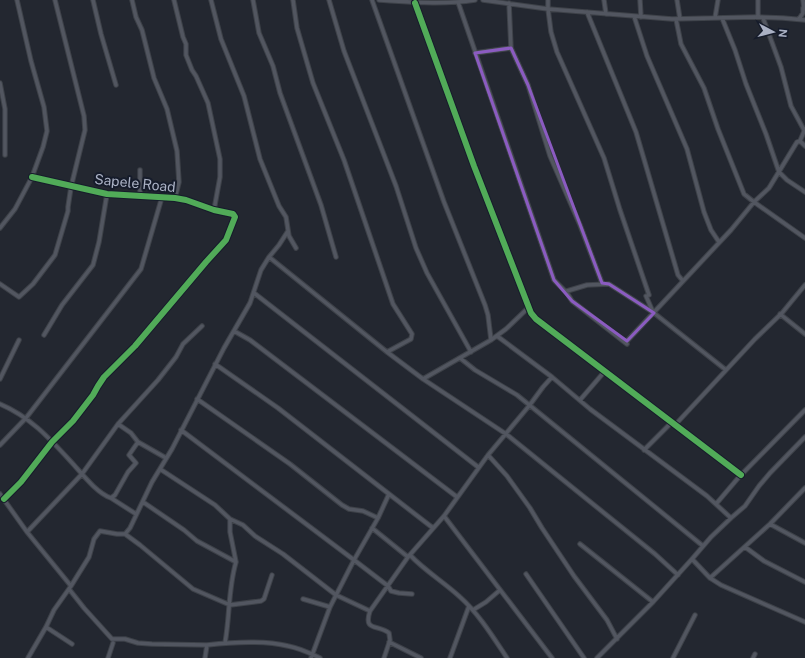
<svg xmlns="http://www.w3.org/2000/svg" width="805" height="658" viewBox="0 0 805 658" font-family="'Public Sans',sans-serif">
  <rect width="100%" height="100%" fill="#232730"/>
  <g fill="none" stroke-linecap="round" stroke-linejoin="round">
    <g stroke="#3e4249" stroke-width="5.5">
      <path id="street" d="M93,0L101,34L116,85
        M132,0L136,17L142,30L154,78L167,109L177,151L179,182L175,198
        M174,0L183,37L186,44V55L192,70L196,76L208,103L220,159V177L214,210
        M211,0L221,39L244,96L260,159L279,206L286,217L289,236L296,248
        M253,0L259,33L273,66L280,93L321,205L336,257
        M293,0L297,28L313,83L344,160L393,304L412,334L411,339L387,352
        M329,0L344,51L396,186L416,248L427,273L471,352
        M372,0L444,202L485,305L488,315L491,340
        M379,0C411,2 443,5 475,0
        M483,0L548,9L551,32L557,52L604,158L620,210L649,295
        M548,0V9L672,19L755,17L783,18L805,20
        M604,0L606,14
        M640,0L641,17
        M677,0L680,19
        M803,0L804,9
        M458,2L554,280L567,293L572,301L627,344
        M415,3L474,166L531,313L536,319L741,475
        M509,3L511,48L528,85L550,156L580,225L602,283
        M587,12L636,132L678,275L683,281
        M634,16L647,56L687,149L704,212L711,230L719,242
        M758,17V0
        M715,18L718,0
        M722,18L735,50L746,84L766,134L779,172L787,180L805,192
        M763,18L781,67L791,106L804,130
        M676,19L681,44L704,88L718,129L744,194L754,202L805,238
        M799,19L803,13V8
        M475,53L511,48
        M0,83L5,109V155
        M800,141L805,146
        M140,196V170
        M0,228L15,209L32,177L43,147L47,131L44,107L31,61L17,0
        M269,257L387,352L423,379L506,434L655,554L678,575
        M0,284L19,297L33,284L55,255L68,211V207L71,187L85,130L84,116L55,0
        M254,293L478,467
        M567,293V291L587,285L609,284L654,313L726,370
        M646,296L653,312
        M780,314L805,334
        M234,331L250,340L457,497
        M44,335L62,305L93,265L99,242L107,194
        M623,341H627L731,230L754,202L769,188L797,142L800,141L805,129
        M460,358L475,370L517,395L703,546
        M215,364L278,408L389,494L378,518L354,560L388,586L391,591L399,593L412,594
        M552,377L590,409L707,496L731,518L711,537L692,559
        M0,379L19,340
        M423,379L491,340L506,329L528,308
        M197,399L290,464L342,505L349,509L363,511L378,518
        M580,400L605,371
        M0,404C31,417 51,440 74,465C83,475 97,493 111,498L115,495L128,472L136,463L129,455L138,442L131,433L118,424
        M675,425L755,339L782,313L805,285
        M181,430L354,560L330,607L311,658
        M138,442L166,458
        M0,445L26,418L141,269L162,197
        M644,450L671,423
        M488,455L507,476L530,508L542,528L574,576L607,620L617,639
        M0,494L27,532L71,586
        M389,494L433,528
        M111,498L136,514
        M4,499L21,482L52,442L73,421L93,395L98,386L104,377L135,346L206,262L226,240L235,217L233,214L214,210L186,200L175,198L107,194L32,177
        M143,502L184,530L197,541L236,562L230,532V519L215,505L160,469
        M716,504L739,477L805,410
        M444,516L552,658
        M731,518L745,506L759,486L770,473L805,437
        M230,519L243,525L255,536L283,554L336,595
        M770,524L805,543
        M372,528L408,557
        M27,532L82,474L118,424L158,380L176,357L183,344L202,326
        M125,534L140,545L193,589L230,605L261,601L264,599L272,575
        M580,544L653,602
        M745,547L764,561L805,582
        M410,555C425,571 444,582 460,597C479,614 493,637 507,658
        M526,574L584,658
        M710,578L721,585L805,622
        M69,589L84,608L112,639H125L138,643L152,644L207,645L205,658
        M336,595L370,611
        M303,599L330,607
        M473,610L486,602L500,590
        M46,627L72,644
        M389,642L421,658
        M225,643C230,616 228,589 236,562
        M207,645C233,642 263,640 288,646C299,648 310,653 320,658
        M28,658L46,627L54,610L71,586L89,557L94,539L100,531L117,534H125L130,528L152,482L172,449L224,348L250,303L261,270L269,257L279,245L288,231
        M108,658L113,643
        M384,658L390,640L389,633C378,624 363,632 370,611L408,557L444,516L488,455L529,406L543,387L552,377L497,336
        M450,658L469,606
        M597,658L653,602L692,559L710,578L770,524L805,488
        M673,658L695,615
        M753,658L755,654"/>
    </g>
    <use href="#street" stroke="#525660" stroke-width="3.5"/>
    <g stroke="#161c2b" stroke-width="8">
      <path id="cycleway" d="M415,3L474,166L531,313L536,319L741,475
        M4,499L21,482L52,442L73,421L93,395L98,386L104,377L135,346L206,262L226,240L235,217L233,214L214,210L186,200L175,198L107,194L32,177"/>
    </g>
    <use href="#cycleway" stroke="#51ab58" stroke-width="6"/>
  </g>
  <path fill="none" stroke="#8b5bc1" stroke-width="3" stroke-linejoin="round" d="M511,48L528,85L602,283L609,284L654,313L627,341L572,301L554,280L475,53Z"/>
  <g text-anchor="middle" dominant-baseline="central" stroke-width="4" stroke-linejoin="round" paint-order="stroke">
    <g font-size="14" fill="#aab1c4" stroke="#161c2b">
      <text transform="translate(135 183) rotate(6)">Sapele Road</text>
    </g>
  </g>
  <g transform="translate(773 32) rotate(97)" stroke="#161c2b" stroke-width="3" paint-order="stroke">
  <path d="M0-3L7 15L0 10L-7 15Z" fill="#aab1c4"/>
  <text y="-6" font-size="11" font-weight="bold" text-anchor="middle" fill="#aab1c4">N</text>
  </g>
</svg>
